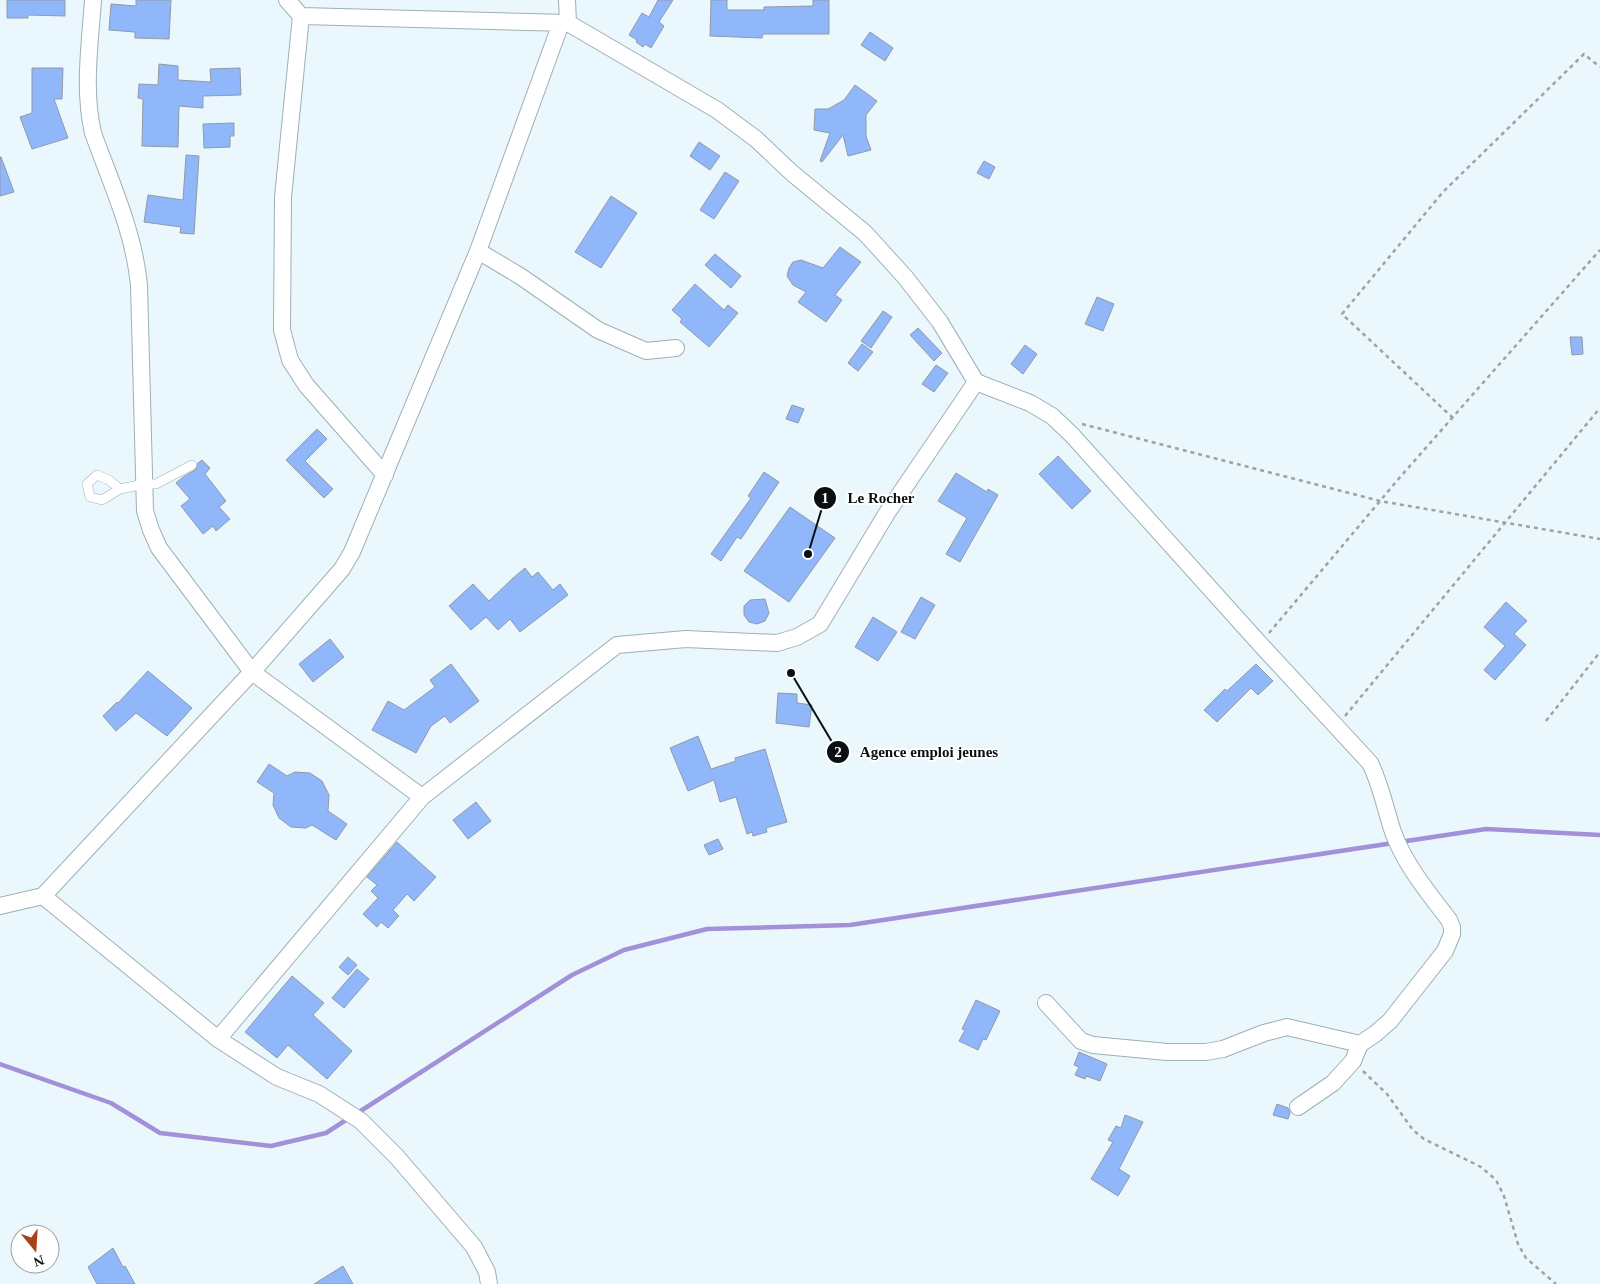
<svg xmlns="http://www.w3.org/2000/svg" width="1600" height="1284" viewBox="0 0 1600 1284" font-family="Georgia,serif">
  <rect width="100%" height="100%" fill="#eaf8fe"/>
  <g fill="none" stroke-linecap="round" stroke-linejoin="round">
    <path stroke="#a290d8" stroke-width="4.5" d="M0,1064L111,1103L160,1133L271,1146L326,1133L349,1118
      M356,1114L572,975L624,950L707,929L850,925L1486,829L1600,835"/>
  </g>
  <path fill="#8fb7fa" stroke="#9299a7" d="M7,0H65V16L28,15V18H7Z
    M136,0H171L169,39L135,38V32L109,30L111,4L136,6Z
    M658,0H673L659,22L664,26L651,48L645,44L643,47L636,42L637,40L629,35L642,13L649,17Z
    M711,0H727V10H764V7L813,6V0H829V34H763L762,38L710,36Z
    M870,32L893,48L885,61L861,45Z
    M159,64L178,66V80L211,82L210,69L240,68L241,95L203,96V108L179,106L178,147L142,146L143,99L138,98L139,84L158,85Z
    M32,68H63L62,99H54L68,138L32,149L20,117L32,113Z
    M855,85L877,101L866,115V136L871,150L848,156L843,135L822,162L820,161L830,133L814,130L815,109H828L844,100Z
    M234,123V136H230V147L204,148L203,124Z
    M699,142L720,156L710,170L690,156Z
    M186,155L199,156L194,234L180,233L181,227L144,222L148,195L183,200Z
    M0,157H1L14,192L0,196Z
    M984,161L995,167L989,179L977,173Z
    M725,172L739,181L714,219L700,210Z
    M611,196L637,213L601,268L575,252Z
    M840,247L861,262L835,295L842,300L826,322L798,302L806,292L793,285L787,276L789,268L793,262L801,260L823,268Z
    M715,254L741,276L731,288L705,265Z
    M695,284L724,310L728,305L738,313L709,347L680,322L682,319L672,310Z
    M1097,297L1114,304L1103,331L1085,324Z
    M883,311L892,317L871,348L861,341Z
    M918,328L942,353L934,361L910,335Z
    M1570,337H1582L1583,354L1572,355Z
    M862,344L873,352L858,371L848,363Z
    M1025,345L1037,354L1023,374L1011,364Z
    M936,365L948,373L934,392L922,384Z
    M792,405L804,409L798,423L786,419Z
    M317,429L327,439L305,461L333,489L324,498L286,460Z
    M1058,456L1091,491L1072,509L1039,474Z
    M202,460L210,468L205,474L226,501L219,507L230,519L216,531L213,526L203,534L181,506L190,499L176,483L183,477L195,470L198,463Z
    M764,472L779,482L741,539L737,537L721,561L711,554L751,498L748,496Z
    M956,473L987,492L988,489L998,495L960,562L946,554L967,518L938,501Z
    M790,507L835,538L789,602L744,571Z
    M525,568L532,577L538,572L553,590L560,584L568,595L520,632L510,619L498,630L486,617L471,630L449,606L473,584L489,601L513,578Z
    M921,597L935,605L915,639L901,632Z
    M765,599L769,613L765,621L757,624L749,622L744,615V606L750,600Z
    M1506,602L1527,621L1514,634L1526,645L1495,680L1484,670L1505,646L1484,627Z
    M873,617L897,632L878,661L855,647Z
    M330,639L344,657L313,682L299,664Z
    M451,664L479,701L450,723L445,716L431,726L416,753L372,730L388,701L404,710L435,687L430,680Z
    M1256,664L1273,681L1258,695L1251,688L1217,722L1204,710L1225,689L1227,691Z
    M148,671L192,708L167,736L136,713L116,731L103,716L117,702L118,703Z
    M778,693L797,694V703L812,705L809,727L776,723Z
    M698,736L711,769L736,761L735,758L765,749L787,822L766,828L767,832L753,836L752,832L747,834L736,797L720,802L714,780L688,791L670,748Z
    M269,764L287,776L295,772L310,773L322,781L329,795L328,811L347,824L336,840L312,825L306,828L291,827L279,818L273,805L274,793L257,782Z
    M476,802L491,821L468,839L453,820Z
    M718,839L723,849L709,855L704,845Z
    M397,842L436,877L414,901L407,894L393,910L399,916L388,928L381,922L377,927L363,914L378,898L371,891L377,885L367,877Z
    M348,957L357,965L348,975L339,967Z
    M357,969L369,979L344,1008L332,998Z
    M292,976L324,1003L313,1015L352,1051L327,1079L288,1045L277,1058L245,1032Z
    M976,1000L1000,1011L986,1040L983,1039L978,1050L959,1041L965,1030L962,1029Z
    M1079,1052L1107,1064L1100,1081L1086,1076L1085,1079L1075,1075L1079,1067L1074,1065Z
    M1277,1104L1288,1108L1290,1113L1288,1119L1273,1115Z
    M1125,1115L1143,1122L1119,1169L1130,1176L1118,1196L1091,1179L1113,1142L1108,1140L1116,1126L1121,1128Z
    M113,1248L123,1267L125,1266L135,1284H97L88,1267Z
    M343,1266L353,1284H314Z"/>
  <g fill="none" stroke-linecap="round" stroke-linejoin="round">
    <g stroke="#9fafb6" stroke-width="10">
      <path id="service" d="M120,489L109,480L97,475L87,484L90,497L102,500L120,489L144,484H156L192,465"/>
    </g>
    <g stroke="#9fafb6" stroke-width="18">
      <path id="minor" d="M93,0C90,44 83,90 93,133C111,183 134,232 139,285L145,511L151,530L159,548L252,672L422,797
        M567,0L568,23
        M301,16L283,197L282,330L290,360L306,385L385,475
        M478,251L520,276L598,330L646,351L676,348
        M976,382L1030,403L1052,416L1072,435L1260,644L1370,763C1381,785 1385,808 1393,832C1405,865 1428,892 1449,920L1452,927V934L1445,951L1390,1021L1375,1034L1360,1044L1353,1061L1333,1083L1298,1107
        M43,896L218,1039L277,1077L319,1094L361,1121L397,1157L474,1247L487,1272L489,1284
        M0,906L43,896L252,672L342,569L352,552L478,251L561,23
        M1046,1003L1081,1041L1093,1045L1167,1052H1206L1223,1049L1264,1033L1287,1027L1360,1044
        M218,1039L422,797L617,645L686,639L777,643L797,637L820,624L887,513L976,382L940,322L905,277L865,233L792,173L756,139L717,110L568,23L301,16L287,0"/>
    </g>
    <path stroke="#99a4a8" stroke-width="2.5" stroke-dasharray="4 4" stroke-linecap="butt" d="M1453,418L1342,314L1443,192L1584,54L1600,67
      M1082,424L1380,501L1600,539
      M1269,633L1401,476L1600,250
      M1345,716L1600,408
      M1546,721L1600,652
      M1363,1071L1387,1094L1413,1130L1424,1139L1481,1167L1496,1180L1504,1196L1518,1244L1526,1258L1556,1284"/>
    <use href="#service" stroke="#fff" stroke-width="9"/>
    <use href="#minor" stroke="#fff" stroke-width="16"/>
  </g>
  <path fill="none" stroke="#0a1012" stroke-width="2" d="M808 554L825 498M791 673L838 752"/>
  <g fill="#0a1012" stroke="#fff" stroke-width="2">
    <circle cx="808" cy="554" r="5"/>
    <circle cx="791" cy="673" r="5"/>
    <circle cx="825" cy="498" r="12"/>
    <circle cx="838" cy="752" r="12"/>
  </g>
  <g font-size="15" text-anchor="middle" font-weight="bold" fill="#fff">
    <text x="825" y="503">1</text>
    <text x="838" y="757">2</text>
  </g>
  <g font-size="15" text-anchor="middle" font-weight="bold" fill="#0a1012" stroke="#fff" stroke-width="4" stroke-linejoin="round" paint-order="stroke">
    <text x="881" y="503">Le Rocher</text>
    <text x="929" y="757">Agence emploi jeunes</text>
  </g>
  <g transform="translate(35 1249) rotate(162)"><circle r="24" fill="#ffffff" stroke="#9d9fa0"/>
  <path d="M0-4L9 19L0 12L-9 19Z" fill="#a8421b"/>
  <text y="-8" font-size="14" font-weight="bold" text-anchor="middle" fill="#0a1012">N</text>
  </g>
</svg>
